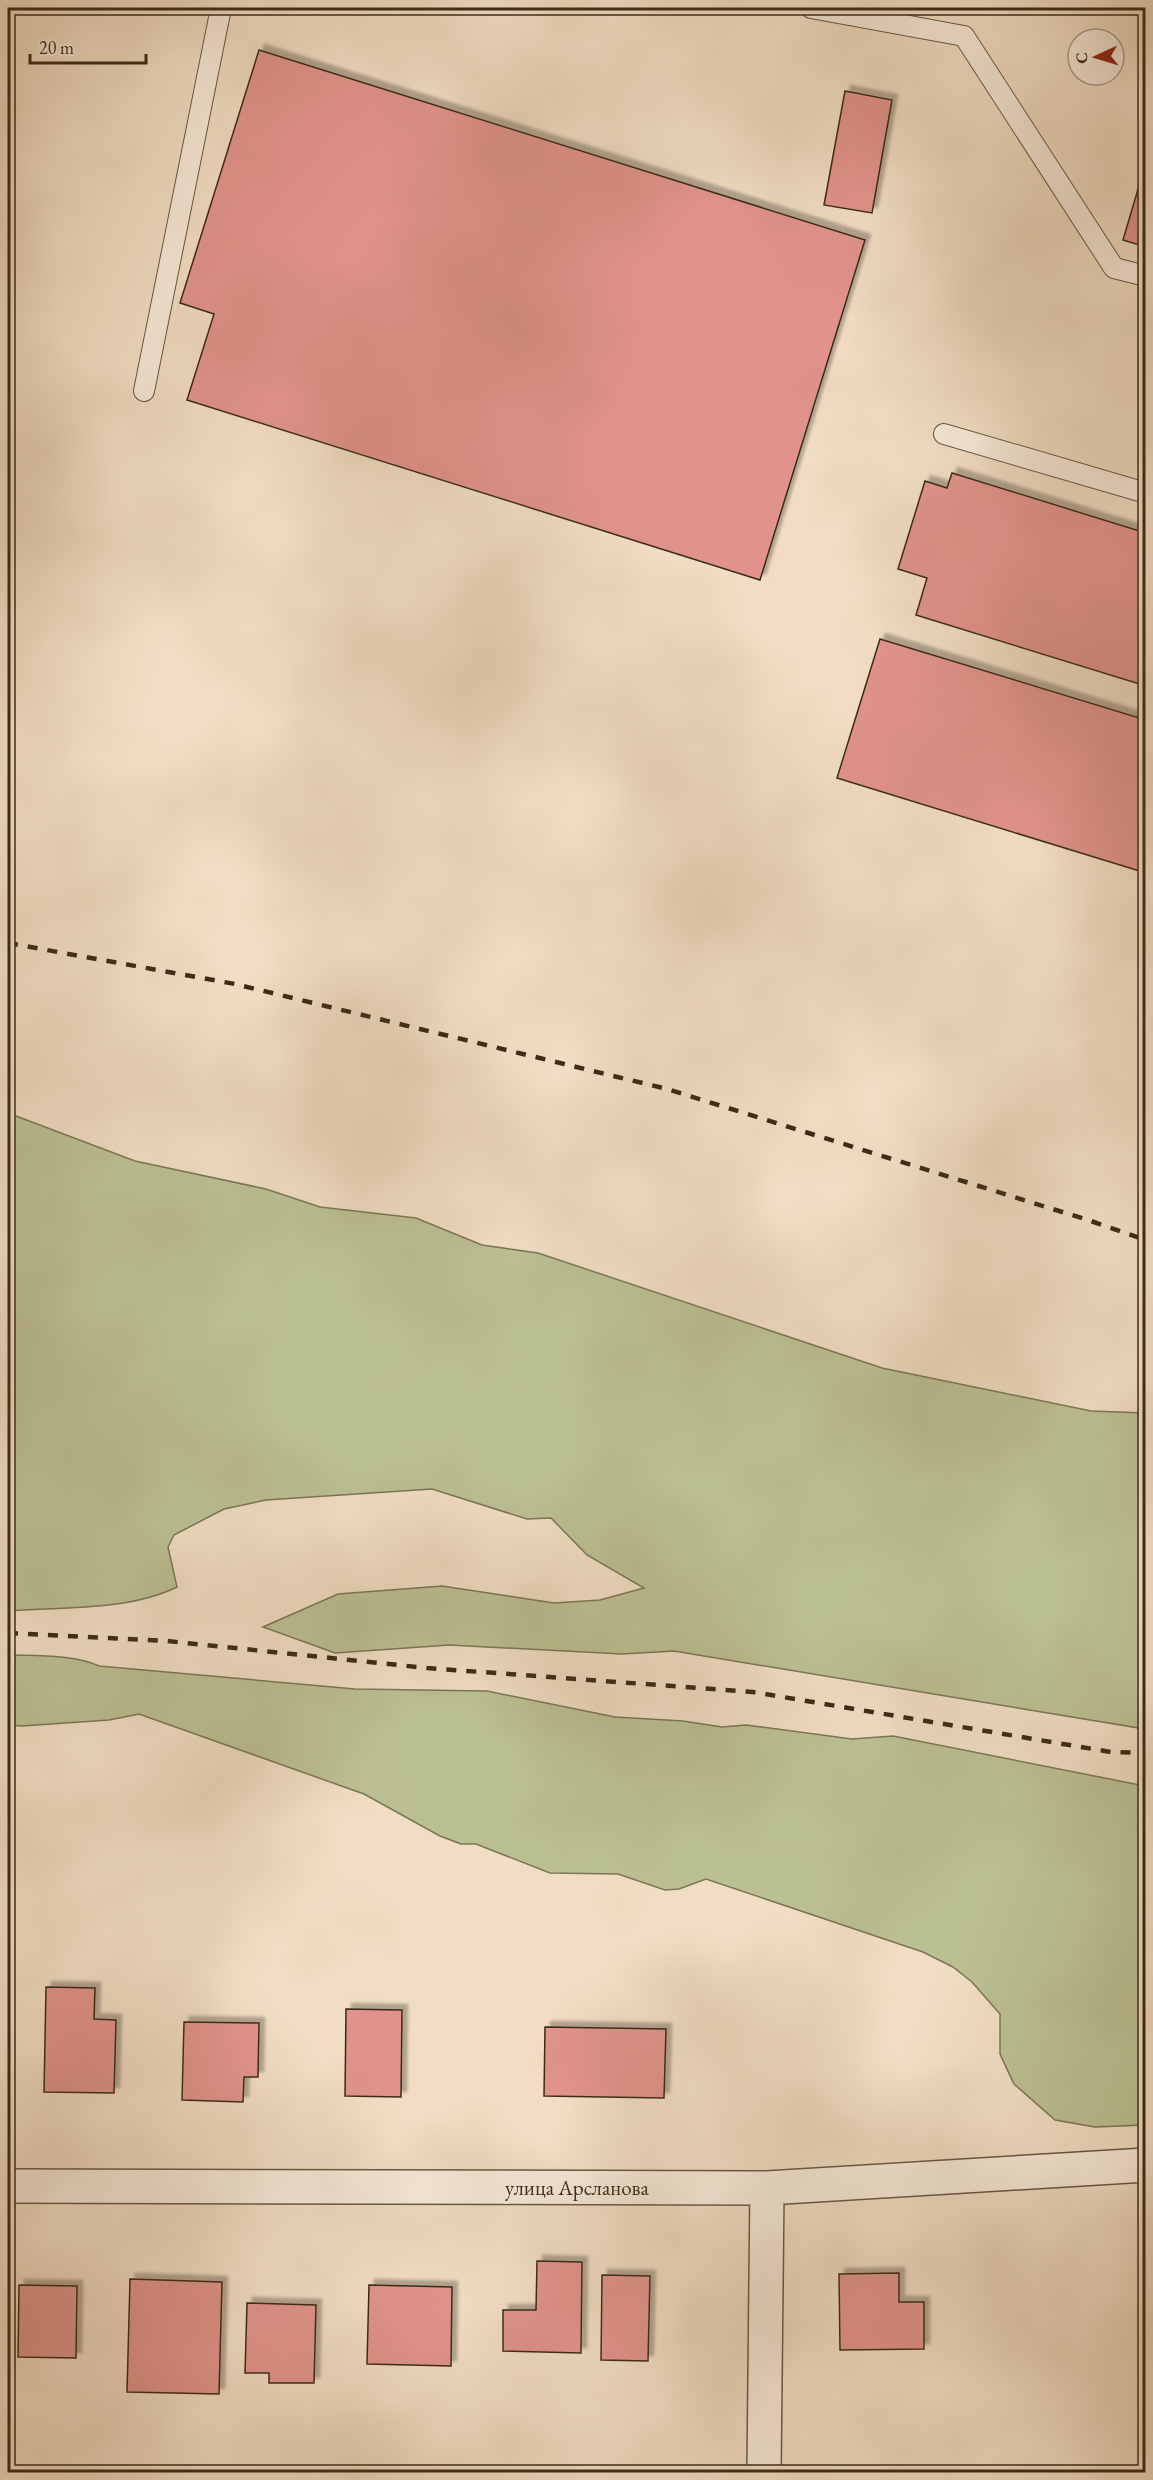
<svg xmlns="http://www.w3.org/2000/svg" width="1153" height="2480" viewBox="0 0 1153 2480" font-family="'EB Garamond',serif">
  <defs>
    <filter id="shadow"><feDropShadow dx="5.5" dy="-5.5" stdDeviation="1.5" flood-color="#0004"/></filter>
  </defs>
  <rect width="100%" height="100%" fill="#f1ddc3"/>
  <filter id="stains"><feTurbulence type="fractalNoise" baseFrequency=".00333" numOctaves="4"/><feColorMatrix values="0 0 0 0 .2 0 0 0 0 .09 0 0 0 0 .02 0 0 0 .5 -.17"/></filter>
  <radialGradient id="worn" r=".72"><stop offset=".6" stop-color="#630" stop-opacity="0"/><stop offset="1" stop-color="#630" stop-opacity=".3"/></radialGradient>
  <path fill="#bbc093" stroke="#7b7656" stroke-width="1.5" d="M8,1113L135,1161L266,1189L320,1207L416,1218L482,1245L538,1253L882,1368L1091,1411L1145,1413V1729L674,1651L622,1654L449,1645L335,1653L263,1627L338,1594L442,1586L554,1603L600,1600L644,1588L587,1555L551,1518L527,1519L432,1489L266,1500L224,1509L174,1535L168,1547L177,1587C128,1611 61,1607 8,1611Z
    M8,1655C34,1656 75,1654 99,1666L355,1689L487,1691L615,1717L683,1721L722,1727L746,1725L852,1739L893,1736L1145,1786V2125L1095,2127L1055,2120L1014,2084L1000,2054V2014L972,1982L953,1967L923,1952L706,1879L679,1889L665,1890L618,1874L550,1873L476,1844H461L440,1836L364,1794L139,1714L109,1720L22,1726L8,1725Z"/>
  <path fill="#e1938b" stroke="#3b2b18" stroke-width="1.5" filter="url(#shadow)" d="M259,50L865,240L760,580L187,400L214,314L180,303Z
    M845,91L892,100L872,213L824,205Z
    M1146,162V247L1123,240Z
    M952,473L1146,533V686L916,615L927,578L898,569L925,481L947,488Z
    M880,639L1146,720V873L837,778Z
    M46,1987L95,1988L94,2019L116,2020L114,2093L44,2092Z
    M346,2009L402,2010L401,2097L345,2096Z
    M184,2022L259,2023L258,2077H244L243,2102L182,2100Z
    M545,2027L666,2029L664,2098L544,2096Z
    M537,2261L582,2262L581,2353L503,2351V2310H536Z
    M899,2273V2302H924V2349L840,2350L839,2274Z
    M602,2275L650,2276L648,2361L601,2360Z
    M130,2279L222,2282L219,2394L127,2392Z
    M19,2285L77,2286L76,2358L18,2357Z
    M369,2285L452,2287L451,2366L367,2364Z
    M247,2303L316,2305L314,2383H269V2373H245Z"/>
  <g fill="none" stroke-linecap="round" stroke-linejoin="round">
    <g stroke="#685843" stroke-width="22">
      <path id="lane" d="M811,8L964,36L1114,268L1146,276
        M144,391L221,8
        M944,434L1146,493"/>
    </g>
    <g stroke="#685843" stroke-width="36">
      <path id="street" d="M8,2186L767,2188L1146,2165
        M764,2472L767,2188"/>
    </g>
    <use href="#lane" stroke="#f6e9d8" stroke-width="20"/>
    <use href="#street" stroke="#f6e9d8" stroke-width="33"/>
    <path stroke="#3b2b18" stroke-width="4.5" stroke-dasharray="10 10" stroke-linecap="butt" d="M8,943L235,984L667,1089L1088,1220L1146,1240
      M8,1633L167,1641L427,1668L753,1692L1111,1752L1146,1753"/>
  </g>
  <g text-anchor="middle" dominant-baseline="central" stroke-width="6" stroke-linejoin="round" paint-order="stroke">
    <g font-size="21" fill="#3b2b18" stroke="#f6e9d8">
      <text x="577" y="2187">улица Арсланова</text>
    </g>
  </g>
  <rect width="1153" height="2480" fill="none" stroke="#f1ddc3" stroke-width="30"/>
  <rect x="9" y="9" width="1135" height="2462" fill="none" stroke="#3b2b18" stroke-width="3"/>
  <rect x="15" y="15" width="1123" height="2450" fill="none" stroke="#3b2b18" stroke-width="1.5"/>
  <g transform="translate(1096 57) rotate(266)"><circle r="28" fill="#f6e9d8" stroke="#ab9d8b" stroke-width="1.5"/>
  <path d="M0-4.5L10 22L0 15L-10 22Z" fill="#8f2418"/>
  <text y="-9" font-size="16" font-weight="bold" text-anchor="middle" fill="#3b2b18">С</text>
  </g>
  <path d="M30 54v9h116v-9" fill="none" stroke="#3b2b18" stroke-width="3"/>
  <text x="39" y="54" font-size="18" fill="#3b2b18" stroke="#f6e9d8" stroke-width="4.5" paint-order="stroke">20 m</text>
  <rect width="100%" height="100%" filter="url(#stains)"/>
  <rect width="100%" height="100%" fill="url(#worn)"/>
</svg>
